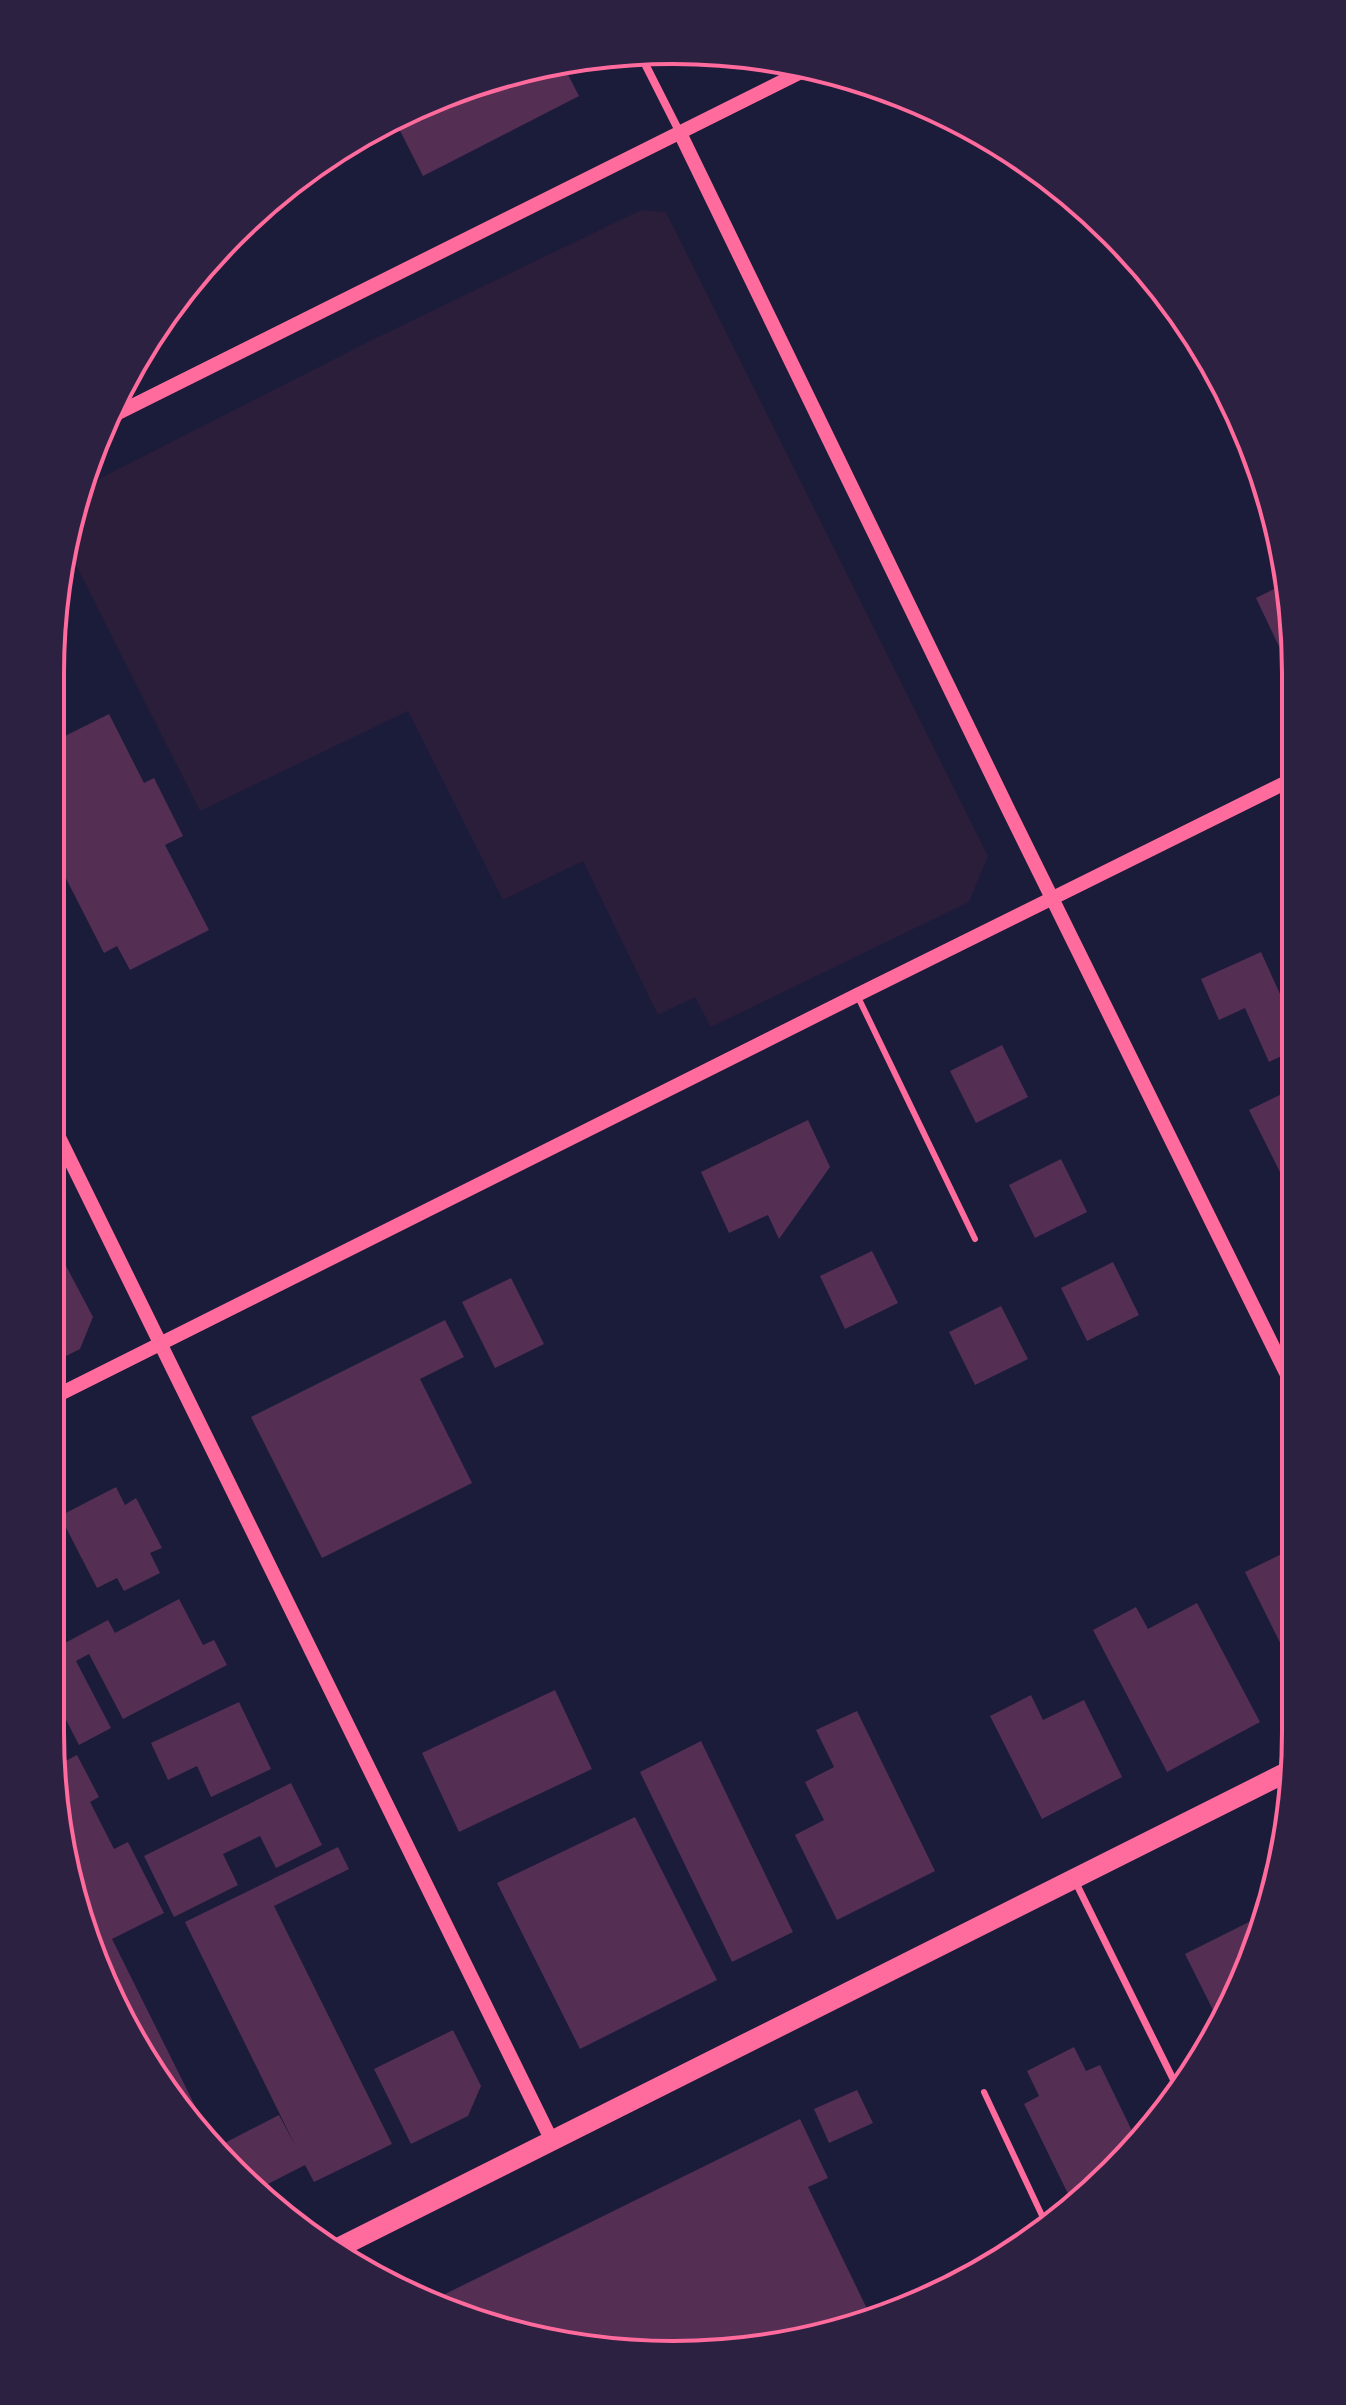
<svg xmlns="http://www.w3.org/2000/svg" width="1346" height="2405" viewBox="0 0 1346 2405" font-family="Cabin,sans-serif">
  <rect width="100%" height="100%" fill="#1b1b3a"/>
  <path fill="#2a1e3b" d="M641,210L666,212L988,856L969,902L711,1027L695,997L658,1015L583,861L503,900L408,711L200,811L66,545L71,511L81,488L370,341Z"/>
  <path fill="#542f53" d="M562,63L579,96L423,176L393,117L512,71Z
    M1288,582L1291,592V672L1256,598Z
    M109,714L144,783L154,778L183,836L165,845L209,930L130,970L117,946L104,953L51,849V743Z
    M1261,952L1289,1014L1292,1013V1051L1269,1062L1245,1008L1219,1020L1201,979Z
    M1002,1045L1028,1097L976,1123L950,1071Z
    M1292,1089L1293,1198L1249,1110Z
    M808,1120L830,1167L779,1239L768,1215L729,1233L701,1172Z
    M1061,1159L1087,1212L1035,1238L1009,1185Z
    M872,1251L898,1303L845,1329L820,1276Z
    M64,1262L93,1317L80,1349L50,1364L51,1269Z
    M1113,1262L1139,1315L1087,1341L1061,1288Z
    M511,1278L544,1344L495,1368L462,1302Z
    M1001,1306L1028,1359L975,1385L949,1332Z
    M445,1320L464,1357L420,1379L472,1483L322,1558L251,1417Z
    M116,1487L125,1505L136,1498L162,1548L150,1553L160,1573L124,1591L117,1578L97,1588L60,1516Z
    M1294,1548V1671L1245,1572Z
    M179,1599L203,1645L214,1640L227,1665L123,1719L89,1654L76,1661L111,1728L79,1745L50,1689V1651L108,1620L115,1633Z
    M1197,1603L1260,1722L1167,1772L1093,1630L1136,1607L1148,1629Z
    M555,1690L592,1769L459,1832L422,1753Z
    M1031,1695L1043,1720L1084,1700L1122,1777L1042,1819L990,1716Z
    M239,1702L271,1769L211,1797L197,1766L168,1780L151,1743Z
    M857,1711L935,1871L837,1920L795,1835L824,1820L805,1782L834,1767L816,1730Z
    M701,1741L793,1932L732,1962L640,1772Z
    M77,1755L99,1797L90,1802L114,1849L128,1842L164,1913L112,1939L215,2146L178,2111L83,1932L56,1766Z
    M291,1783L322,1845L276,1868L260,1836L223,1854L238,1885L174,1917L144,1856Z
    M635,1817L717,1980L580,2049L497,1883Z
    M338,1847L349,1869L274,1906L392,2144L314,2182L305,2165L260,2188L217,2147L279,2115L296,2147L185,1922Z
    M1267,1913L1263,1932L1226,2013L1217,2018L1185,1954Z
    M453,2030L481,2086L468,2116L411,2144L374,2069Z
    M1074,2047L1086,2071L1100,2065L1135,2137L1083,2201L1074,2206L1024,2104L1039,2096L1027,2071Z
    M857,2090L873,2123L829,2143L814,2109Z
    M800,2119L828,2178L808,2187L871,2317L713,2354L511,2334L435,2299Z"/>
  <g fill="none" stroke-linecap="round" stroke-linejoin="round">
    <path stroke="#ff6b9d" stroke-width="6" d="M857,995L975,1239
      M984,2092L1046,2224"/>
    <path stroke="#ff6b9d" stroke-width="7" d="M1075,1881L1177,2087"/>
    <path stroke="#ff6b9d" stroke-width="8" d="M639,52L680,133"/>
    <path stroke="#ff6b9d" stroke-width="14" d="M680,133L1010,813L1293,1387
      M110,417L809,68
      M51,1121L552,2141
      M50,1399L857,995L1291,780"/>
    <path stroke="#ff6b9d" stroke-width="20" d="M330,2252L1295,1768"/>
  </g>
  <path d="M0 0H1346V2405H0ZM673 64H673A609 609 0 0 1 1282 673V1732A609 609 0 0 1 673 2341H673A609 609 0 0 1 64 1732V673A609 609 0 0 1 673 64Z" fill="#2d2142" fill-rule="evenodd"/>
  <path fill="none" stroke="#ff6b9d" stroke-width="4" d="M673 64H673A609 609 0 0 1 1282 673V1732A609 609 0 0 1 673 2341H673A609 609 0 0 1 64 1732V673A609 609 0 0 1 673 64Z"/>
</svg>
